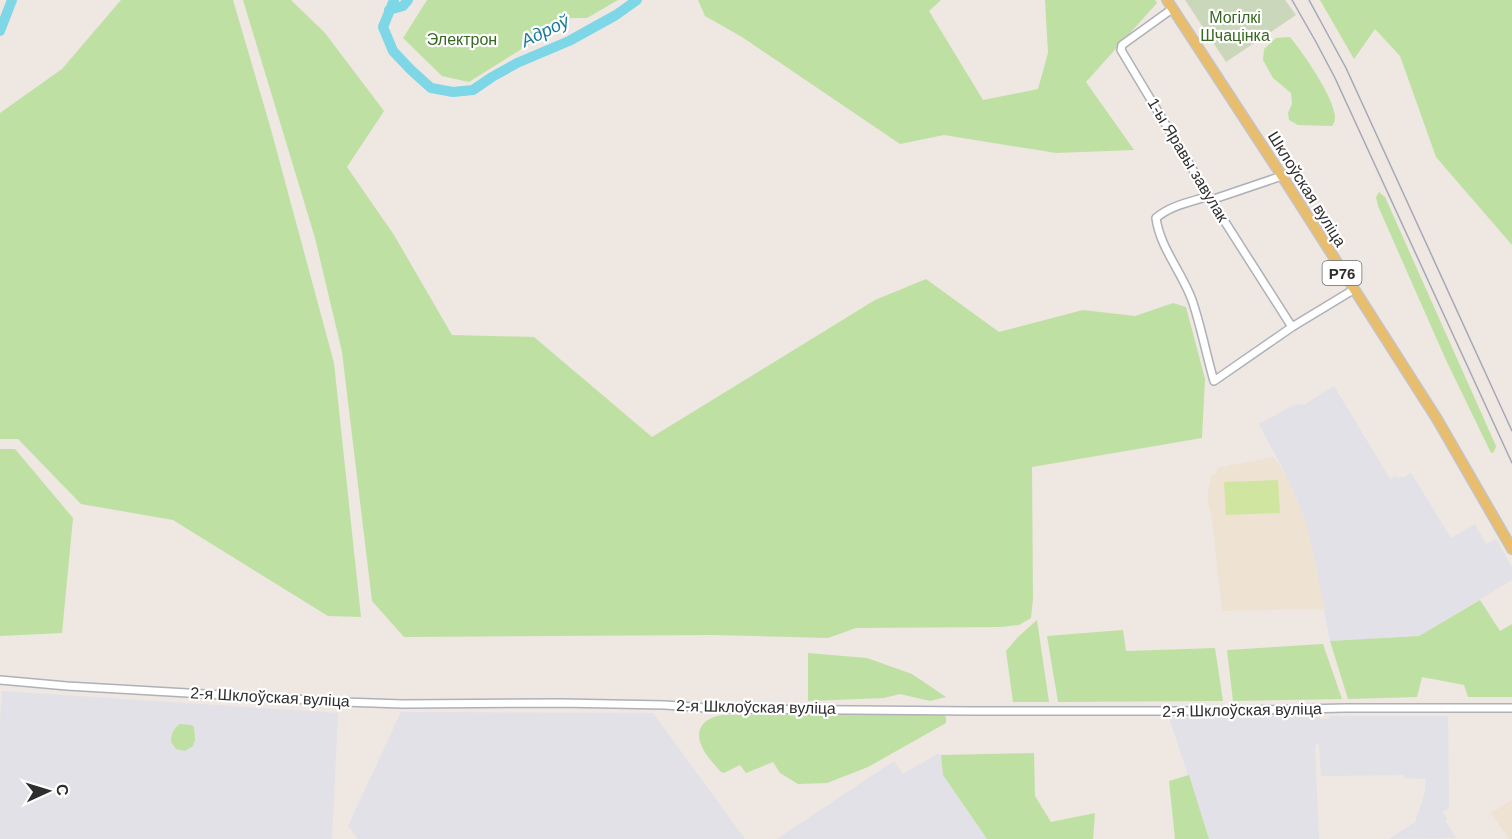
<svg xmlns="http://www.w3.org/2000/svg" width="1512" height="839" viewBox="0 0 1512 839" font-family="Arial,sans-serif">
  <rect width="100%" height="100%" fill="#eee7e2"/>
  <path fill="#e2e1e7" d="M1334,386L1390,479L1396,476L1398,479L1402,476L1403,478L1411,473L1451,538L1475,524L1486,544L1496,539L1512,567V580L1419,636L1330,641L1307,525L1288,479L1259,424L1292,406L1299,404L1304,405Z
    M2,691L338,713L332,839H0V720Z
    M401,712L653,713L745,839H358L348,826Z
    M1293,715L1300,716L1304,718L1320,717V719H1329L1330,716H1448L1449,808L1442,812L1447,819L1445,821L1456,838L1389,839L1415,822L1425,792L1426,779L1405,778L1404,775L1321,776L1319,744L1315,745L1319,839H1209L1169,717Z
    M937,754L941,755L943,775L987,839H777L894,761L903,774Z"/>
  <path fill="#eee2d3" d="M1273,457L1278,463L1288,479L1307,525L1325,609L1222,611L1212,520L1207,496L1212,475L1217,474V468Z
    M1512,800V839H1509L1491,813Z"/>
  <path fill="#bfe0a3" d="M121,0H233L270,126L334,363L361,617L328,616L173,520L81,504L18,439H0V113L62,69Z
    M243,0H291L325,33L384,111L347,167L394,235L452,335L534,337L652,437L875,300L926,279L999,332L1083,310L1135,316L1173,303L1186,307L1205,379L1202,438L1032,467L1033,598L1031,618L1019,625L1001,627L856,628L828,638L714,635L404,637L372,601L342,352L315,238Z
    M427,0H618L587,18H571L469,82L442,76L403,38Z
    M698,0H941L929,11L983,100L1038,89L1048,53L1045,0H1155L1157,3L1086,82L1134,150L1056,153L944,135L900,144L742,37L705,16Z
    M1320,0H1512V245L1436,157L1400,56L1375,29L1354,59Z
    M1290,37C1303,53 1334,97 1335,117C1335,121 1334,123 1332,126L1298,125L1289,120L1288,113L1292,104L1291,93L1273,78L1263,60L1264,49L1276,38Z
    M1379,192L1385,197L1496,446L1494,452L1491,453L1446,360L1378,206L1376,197Z
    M0,449H15L73,518L62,633L0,636Z
    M1480,600L1500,631L1512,624V697H1468L1464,685L1422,677L1417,697L1348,699L1330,641L1419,636Z
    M1037,620L1049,702H1013L1006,651L1018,637Z
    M1123,630L1126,651L1215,648L1223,701L1058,702L1047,636Z
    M1323,644L1342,699L1233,701L1227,650Z
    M808,653L867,658L912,674L946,697L930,701L900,694L884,698L808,701Z
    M936,713L943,714L946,717V723L868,767L827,783L798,784L780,773L773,762L746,773L740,765L724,773L721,772C715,765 707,757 703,749C693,730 703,718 722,715Z
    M180,724L191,725L194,727L195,740L193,746L185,751L176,749L171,742C171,734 173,729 180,724Z
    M1034,753L1035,796L1051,822L1095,813L1093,839H987L943,775L941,755Z
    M1189,775L1209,839H1175L1169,781Z"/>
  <path fill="#cbd7ba" d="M1185,0H1285L1296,15L1226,62Z"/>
  <path fill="#d0e6a0" d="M1278,480L1280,513L1226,515L1224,482Z"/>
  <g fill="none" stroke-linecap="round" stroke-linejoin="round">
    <path stroke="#7dd7e7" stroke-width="10" d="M394,0L383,27L393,51L411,70L431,88L453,92L473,90L492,77L517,63L569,41L616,15L637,0
      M389,10L403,6L408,0
      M0,31L12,0"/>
    <g stroke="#aeb1b9" stroke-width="10">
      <path id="minor" d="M1172,9L1122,45L1121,50L1211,200L1292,327
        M1209,196C1191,202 1171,205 1156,218C1160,248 1182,272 1192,300C1201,326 1206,354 1214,381L1292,327L1353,290
        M1211,200L1282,176
        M0,680L67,686L344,702L402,704L560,703L665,705L720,709L972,711H1209L1345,708H1512"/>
    </g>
    <g stroke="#c4c4c4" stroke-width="12">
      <path id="major" d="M1167,0L1282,176L1437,419L1512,549"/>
    </g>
    <use href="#minor" stroke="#fff" stroke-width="7"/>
    <use href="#major" stroke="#e8bd6d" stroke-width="9"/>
    <path stroke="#a4a9b6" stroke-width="1.5" d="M1292,0L1316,42L1335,78L1512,463
      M1309,0L1346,68L1512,431"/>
  </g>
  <g text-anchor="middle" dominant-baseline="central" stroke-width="4.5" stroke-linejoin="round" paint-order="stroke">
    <rect fill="#fff" stroke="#6d6d6d" stroke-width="1.5" x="1322.5" y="261" width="39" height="24" rx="4.5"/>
    <g font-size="15" font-weight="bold" fill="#2e2e2e">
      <text x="1342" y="273">Р76</text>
    </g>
    <g font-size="16" fill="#386821" stroke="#fff">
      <text x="1235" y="17">Могілкі<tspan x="1235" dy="18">Шчацінка</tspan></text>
      <text x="462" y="39">Электрон</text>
    </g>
    <g font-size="16" fill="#2e2e2e" stroke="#fff">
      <text transform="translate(1188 160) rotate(59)">1-ы Яравы завулак</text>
      <text transform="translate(1307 189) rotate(58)">Шклоўская вуліца</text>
      <text transform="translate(270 697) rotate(3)">2-я Шклоўская вуліца</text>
      <text transform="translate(756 707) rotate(1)">2-я Шклоўская вуліца</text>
      <text transform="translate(1242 710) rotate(-1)">2-я Шклоўская вуліца</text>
    </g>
    <g font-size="18" font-style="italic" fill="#187b98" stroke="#fff">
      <text transform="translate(545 31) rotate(-26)">Адроў</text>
    </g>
  </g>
  <g transform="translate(48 791) rotate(86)" stroke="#ffffff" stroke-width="4.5" paint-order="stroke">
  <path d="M0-4.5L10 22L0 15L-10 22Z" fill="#2e2e2e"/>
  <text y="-9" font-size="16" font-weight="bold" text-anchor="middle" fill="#2e2e2e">С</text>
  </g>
</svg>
